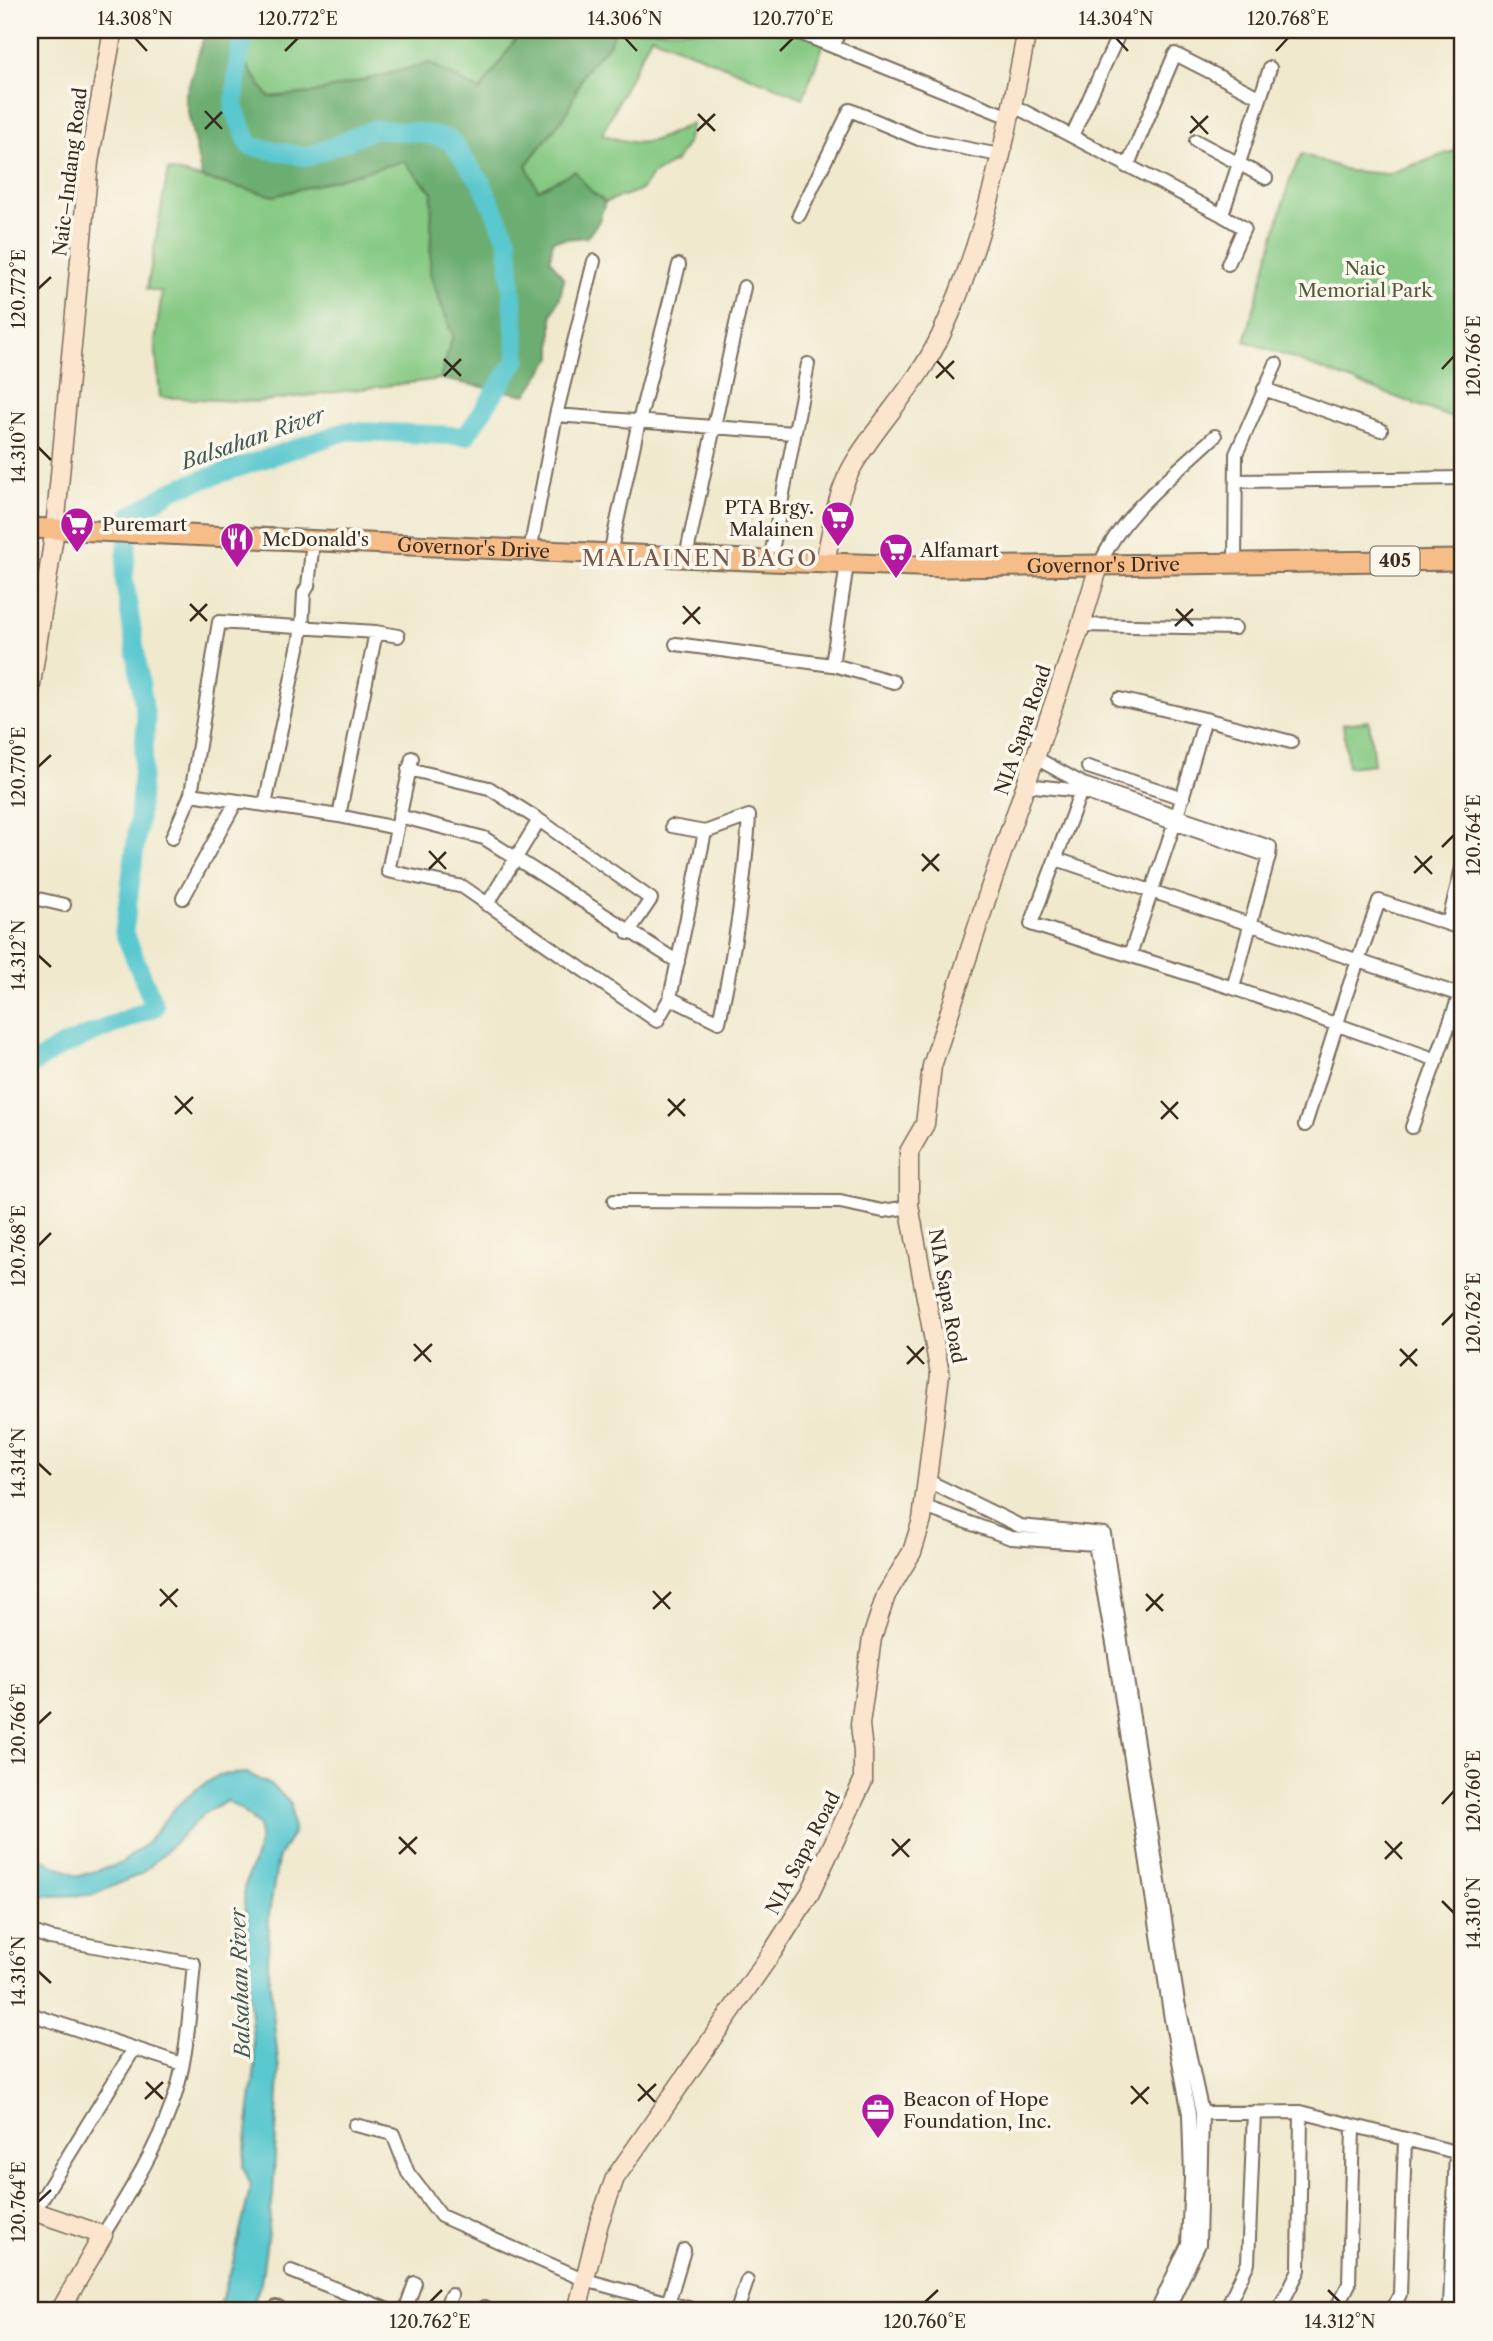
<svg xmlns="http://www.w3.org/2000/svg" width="1493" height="2341" viewBox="0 0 1493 2341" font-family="'Libre Caslon Text',serif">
  <rect width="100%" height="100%" fill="#fbf7ec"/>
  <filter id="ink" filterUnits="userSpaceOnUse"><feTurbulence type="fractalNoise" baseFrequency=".0143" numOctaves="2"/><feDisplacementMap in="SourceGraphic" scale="14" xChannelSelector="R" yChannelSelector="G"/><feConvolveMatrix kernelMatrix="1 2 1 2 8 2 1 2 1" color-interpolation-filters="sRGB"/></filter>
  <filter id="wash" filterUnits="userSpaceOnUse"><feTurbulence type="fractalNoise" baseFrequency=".00686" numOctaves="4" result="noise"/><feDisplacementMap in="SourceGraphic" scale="28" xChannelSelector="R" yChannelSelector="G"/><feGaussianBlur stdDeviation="1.57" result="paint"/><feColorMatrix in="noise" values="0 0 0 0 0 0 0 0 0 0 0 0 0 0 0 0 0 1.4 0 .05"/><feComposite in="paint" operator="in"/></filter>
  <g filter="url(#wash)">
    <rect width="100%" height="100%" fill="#f0e9ce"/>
    <path fill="#85c983" stroke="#607a50" stroke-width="2" d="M247,30H522L480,91L360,81L313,93L269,97L239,54Z
      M615,30H829L803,98L651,36L602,134C644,150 653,142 692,123L687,143L676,161L652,175L641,190L605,202L591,191L538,190L526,165L566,114L584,72L610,43Z
      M1463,148V422L1245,341L1290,179L1302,154L1350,171L1387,174Z
      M404,161L432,192L430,274L453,336L440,379L257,402L160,397L155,342L162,292L147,289L168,170L274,196Z
      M1369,721L1374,764L1348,767L1343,724Z"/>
    <path fill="#6cad71" stroke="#546c48" stroke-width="2" d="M206,30H247L239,54L269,97L313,93L430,63L480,91L522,30H615L610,43L584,72L566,114L526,165L538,190L575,171L591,191L605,202L599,221L587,237L553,240L550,259L564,279L560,297L552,315V357L526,395L440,379L453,336L430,274L432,192L404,161L274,196L202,178L185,97Z"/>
    <path fill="#5ac8cf" stroke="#4a7976" stroke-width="2" d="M247,1773L273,1786L291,1804L293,1833L278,1859L269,1914L268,1965L279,2071L273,2196L261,2283L249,2311H217L232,2267L251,2185L243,2166L255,2067L247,1965L244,1888L259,1846V1826L243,1811L227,1801L206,1812L143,1873L93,1895L44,1896L30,1889V1854L79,1876L120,1864L146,1844L175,1808L197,1789L219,1775Z"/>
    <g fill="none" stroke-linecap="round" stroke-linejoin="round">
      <path stroke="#5ac8cf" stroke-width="19" d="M30,1066L56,1049L155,1007L124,932L139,818L146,720L124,577L130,516L175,489L347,431L466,436L517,359L508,240L482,184L450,140L422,133L374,129L308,157L250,146L234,109L239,54L247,30"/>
    </g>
  </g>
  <g filter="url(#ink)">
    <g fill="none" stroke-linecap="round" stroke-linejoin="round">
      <g stroke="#7a6d5c" stroke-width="16">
        <path id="street" d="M792,30L1009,117
          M834,46L839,30
          M1012,105L1222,215L1270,68
          M1072,136L1117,38
          M1196,141L1266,178
          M1127,167L1175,54L1259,97
          M799,215L850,110L919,139L999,155
          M1222,215L1244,228L1228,264
          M1264,389L1381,430
          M556,415L793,433
          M1236,481L1463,478
          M530,551L556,415L594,261
          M610,554L639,421L679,265
          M686,557L744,287
          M770,561L808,364
          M1235,564L1236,454L1276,364
          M1099,566C1122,512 1174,475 1215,436
          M1081,625L1235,628
          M676,644L832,665L847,564
          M830,664L894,682
          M1119,699L1205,719L1177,816L1130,955
          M1205,719L1291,742
          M412,758L388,871L463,887L657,1021L670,998L705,832
          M1036,758L1083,784L1270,847L1269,856L1081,791L1083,784
          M1088,767L1183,798
          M408,769L489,788L539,820L651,899L628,933
          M1026,785L1081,791L1031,924L1233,988L1269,856
          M191,794L339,816L396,828
          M265,805L302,629L304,593L308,586L313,541
          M339,816L376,632
          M399,816L484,838L678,962
          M172,838L191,794L219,622L376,632L398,636
          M1056,859L1463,996
          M30,897L64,905
          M183,898L236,802
          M487,905L539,820
          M1448,924L1463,864
          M1233,988L1437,1060
          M670,998L719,1022C734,954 745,886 749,816L705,832L672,826
          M1305,1125L1346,995L1379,901L1463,929
          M1412,1127L1463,986
          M614,1201L840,1202L883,1211L909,1207
          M928,1481L1020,1526L1104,1534
          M925,1507L1011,1538L1095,1544
          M1104,1534L1178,2002L1202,2113L1199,2244L1167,2311
          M1095,1544L1115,1655L1171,2019L1189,2114L1191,2178L1188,2244L1157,2311
          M30,1931L50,1938L194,1964C189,2011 188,2063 171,2107C155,2152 128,2194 103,2235
          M30,2014L182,2064
          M1202,2113L1301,2112L1463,2154
          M355,2125L393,2134L408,2173L441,2216L585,2280L699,2311
          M30,2218L134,2049
          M291,2271L391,2311
          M66,2302L82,2311
          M276,2307L287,2311
          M405,2311L415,2283
          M444,2311L451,2295
          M483,2311L484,2307
          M666,2311L684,2250
          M737,2311L747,2281
          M1225,2311L1248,2263L1254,2112
          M1278,2311L1299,2270L1301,2112
          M1335,2311L1349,2284L1353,2127
          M1392,2311L1400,2294L1405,2139
          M1448,2311L1450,2307L1456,2151"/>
      </g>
      <g stroke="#7a6d5c" stroke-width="21">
        <path id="secondary" d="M825,563C832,529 836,493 855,462C882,418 919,382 941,335C985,240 1008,132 1027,30
          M30,691L55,529L89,162L113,30
          M30,2210L103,2235L60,2311
          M577,2311L599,2223L615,2178L773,1951L810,1893L863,1781V1752L860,1724L872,1638L886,1595L912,1552L922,1520L940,1374L909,1205V1152L925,1124L932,1066L990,888L1081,625L1099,566"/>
      </g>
      <g stroke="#7a6d5c" stroke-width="23">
        <g id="primary">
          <path id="s1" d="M30,528L770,561L945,567L1463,560"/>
        </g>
      </g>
      <use href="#street" stroke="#fff" stroke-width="12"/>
      <use href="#secondary" stroke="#fce5cf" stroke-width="18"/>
      <use href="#primary" stroke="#f7bd88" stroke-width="19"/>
    </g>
  </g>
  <path fill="none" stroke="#3b2a1e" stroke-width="2.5" d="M135,38L147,51M625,38L637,51M1116,38L1128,51M285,51L298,38M780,51L793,38M1276,51L1288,38M205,111L222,129M698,114L715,131M1191,116L1208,134M205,129L222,112M697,131L715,114M1190,133L1208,116M38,289L51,277M444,359L461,376M937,361L954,379M1442,369L1454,356M444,376L461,359M936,378L954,361M38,447L51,460M190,604L207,621M683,606L700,624M1176,609L1193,626M190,621L207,604M683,624L700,607M1175,626L1193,609M38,767L51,755M1442,847L1454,835M429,851L446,869M922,854L939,871M1415,856L1432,874M429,869L446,852M922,871L939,854M1414,873L1432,856M38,955L51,967M175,1096L192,1114M668,1099L685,1116M1161,1101L1178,1119M175,1114L193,1097M668,1116L685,1099M1161,1119L1178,1102M38,1246L51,1233M1442,1325L1454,1313M414,1344L431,1362M907,1346L924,1364M1400,1349L1417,1366M414,1361L432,1344M907,1364L924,1347M1400,1366L1417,1349M38,1463L51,1475M160,1589L177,1607M653,1591L670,1609M1146,1594L1163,1611M160,1606L178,1589M653,1609L671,1592M1146,1611L1163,1594M38,1724L51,1712M1442,1804L1454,1791M399,1837L416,1854M892,1839L909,1857M1385,1841L1402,1859M399,1854L417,1837M892,1856L910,1839M1385,1859L1402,1842M1442,1901L1454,1913M38,1971L51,1983M146,2082L163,2099M638,2084L655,2102M1131,2086L1148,2104M145,2099L163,2082M638,2101L656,2084M1131,2104L1149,2087M38,2202L51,2190M1328,2290L1340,2302M430,2302L442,2290M925,2302L938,2290"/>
  <defs>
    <g id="supermarket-pin" transform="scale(1.75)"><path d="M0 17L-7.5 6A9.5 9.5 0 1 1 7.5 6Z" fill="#b5179e" stroke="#fbf7ec"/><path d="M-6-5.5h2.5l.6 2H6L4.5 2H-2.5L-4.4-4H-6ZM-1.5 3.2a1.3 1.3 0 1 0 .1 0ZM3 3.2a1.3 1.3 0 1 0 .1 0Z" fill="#fff"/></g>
    <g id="restaurant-pin" transform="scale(1.75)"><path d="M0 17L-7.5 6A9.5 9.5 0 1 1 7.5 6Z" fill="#b5179e" stroke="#fbf7ec"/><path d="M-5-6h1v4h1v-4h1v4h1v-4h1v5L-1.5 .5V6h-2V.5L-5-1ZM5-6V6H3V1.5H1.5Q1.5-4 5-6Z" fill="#fff"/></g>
    <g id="office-pin" transform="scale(1.75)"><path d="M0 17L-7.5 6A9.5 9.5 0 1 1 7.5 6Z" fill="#b5179e" stroke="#fbf7ec"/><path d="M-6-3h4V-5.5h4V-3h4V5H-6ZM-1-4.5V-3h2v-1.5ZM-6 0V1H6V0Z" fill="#fff"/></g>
  </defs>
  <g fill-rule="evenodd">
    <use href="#supermarket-pin" x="838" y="518"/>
    <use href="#supermarket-pin" x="77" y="524"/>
    <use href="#restaurant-pin" x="237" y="539"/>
    <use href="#supermarket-pin" x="896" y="550"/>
    <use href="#office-pin" x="878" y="2110"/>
  </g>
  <g text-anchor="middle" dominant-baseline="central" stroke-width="7" stroke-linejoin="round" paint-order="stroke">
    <rect fill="#fbf7ec" stroke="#75685c" stroke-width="2" x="1370.5" y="546.5" width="49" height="29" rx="5"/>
    <g font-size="18" font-weight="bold" fill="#3b2a1e">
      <text x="1395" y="561">405</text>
    </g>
    <g font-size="19" fill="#3b2a1e" stroke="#fbf7ec">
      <text transform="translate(70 172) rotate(-83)">Naic–Indang Road</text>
      <text stroke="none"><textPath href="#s1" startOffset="444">Governor's Drive</textPath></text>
      <text stroke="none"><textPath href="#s1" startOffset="1074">Governor's Drive</textPath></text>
      <text transform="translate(1023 730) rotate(-71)">NIA Sapa Road</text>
      <text transform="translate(947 1296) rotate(80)">NIA Sapa Road</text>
      <text transform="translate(803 1853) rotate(-62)">NIA Sapa Road</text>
    </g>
    <g font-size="19" fill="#515a3c" stroke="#fbf7ec">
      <text x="1365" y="268">Naic<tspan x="1365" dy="22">Memorial Park</tspan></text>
    </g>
    <g font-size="19" fill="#3b2a1e" stroke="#fbf7ec" text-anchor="start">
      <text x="814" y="507" text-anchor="end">PTA Brgy.<tspan x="814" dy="22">Malainen</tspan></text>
      <text x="102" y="524">Puremart</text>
      <text x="262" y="539">McDonald's</text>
      <text x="920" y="550">Alfamart</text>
      <text x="903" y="2099">Beacon of Hope<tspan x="903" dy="22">Foundation, Inc.</tspan></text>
    </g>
    <g font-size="21" font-style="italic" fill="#445953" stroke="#fbf7ec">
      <text transform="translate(253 438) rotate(-19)">Balsahan River</text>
      <text transform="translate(240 1983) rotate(-92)">Balsahan River</text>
    </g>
    <g font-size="23" letter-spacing="2" fill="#795749" stroke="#fbf7ec">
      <text x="700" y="558">MALAINEN BAGO</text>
    </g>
  </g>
  <rect width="1493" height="2341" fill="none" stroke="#fbf7ec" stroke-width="77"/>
  <rect x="38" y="38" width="1416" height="2264" fill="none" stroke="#3b2a1e" stroke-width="2.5"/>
  <g font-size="18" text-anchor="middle" fill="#3b2a1e">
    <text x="135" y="25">14.308°N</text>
    <text x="298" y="25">120.772°E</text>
    <text x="625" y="25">14.306°N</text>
    <text x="793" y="25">120.770°E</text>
    <text x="1116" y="25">14.304°N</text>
    <text x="1288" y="25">120.768°E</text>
    <text transform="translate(19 289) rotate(-90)" y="6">120.772°E</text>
    <text transform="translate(1474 356) rotate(-90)" y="6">120.766°E</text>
    <text transform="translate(19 447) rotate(-90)" y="6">14.310°N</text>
    <text transform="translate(19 767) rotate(-90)" y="6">120.770°E</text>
    <text transform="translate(1474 835) rotate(-90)" y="6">120.764°E</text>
    <text transform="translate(19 955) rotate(-90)" y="6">14.312°N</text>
    <text transform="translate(19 1246) rotate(-90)" y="6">120.768°E</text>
    <text transform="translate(1474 1313) rotate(-90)" y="6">120.762°E</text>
    <text transform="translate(19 1463) rotate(-90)" y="6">14.314°N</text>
    <text transform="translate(19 1724) rotate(-90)" y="6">120.766°E</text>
    <text transform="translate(1474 1791) rotate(-90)" y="6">120.760°E</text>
    <text transform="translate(1474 1913) rotate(-90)" y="6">14.310°N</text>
    <text transform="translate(19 1971) rotate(-90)" y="6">14.316°N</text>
    <text transform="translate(19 2202) rotate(-90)" y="6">120.764°E</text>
    <text x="430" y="2328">120.762°E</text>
    <text x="925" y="2328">120.760°E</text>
    <text x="1340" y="2328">14.312°N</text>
  </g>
</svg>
